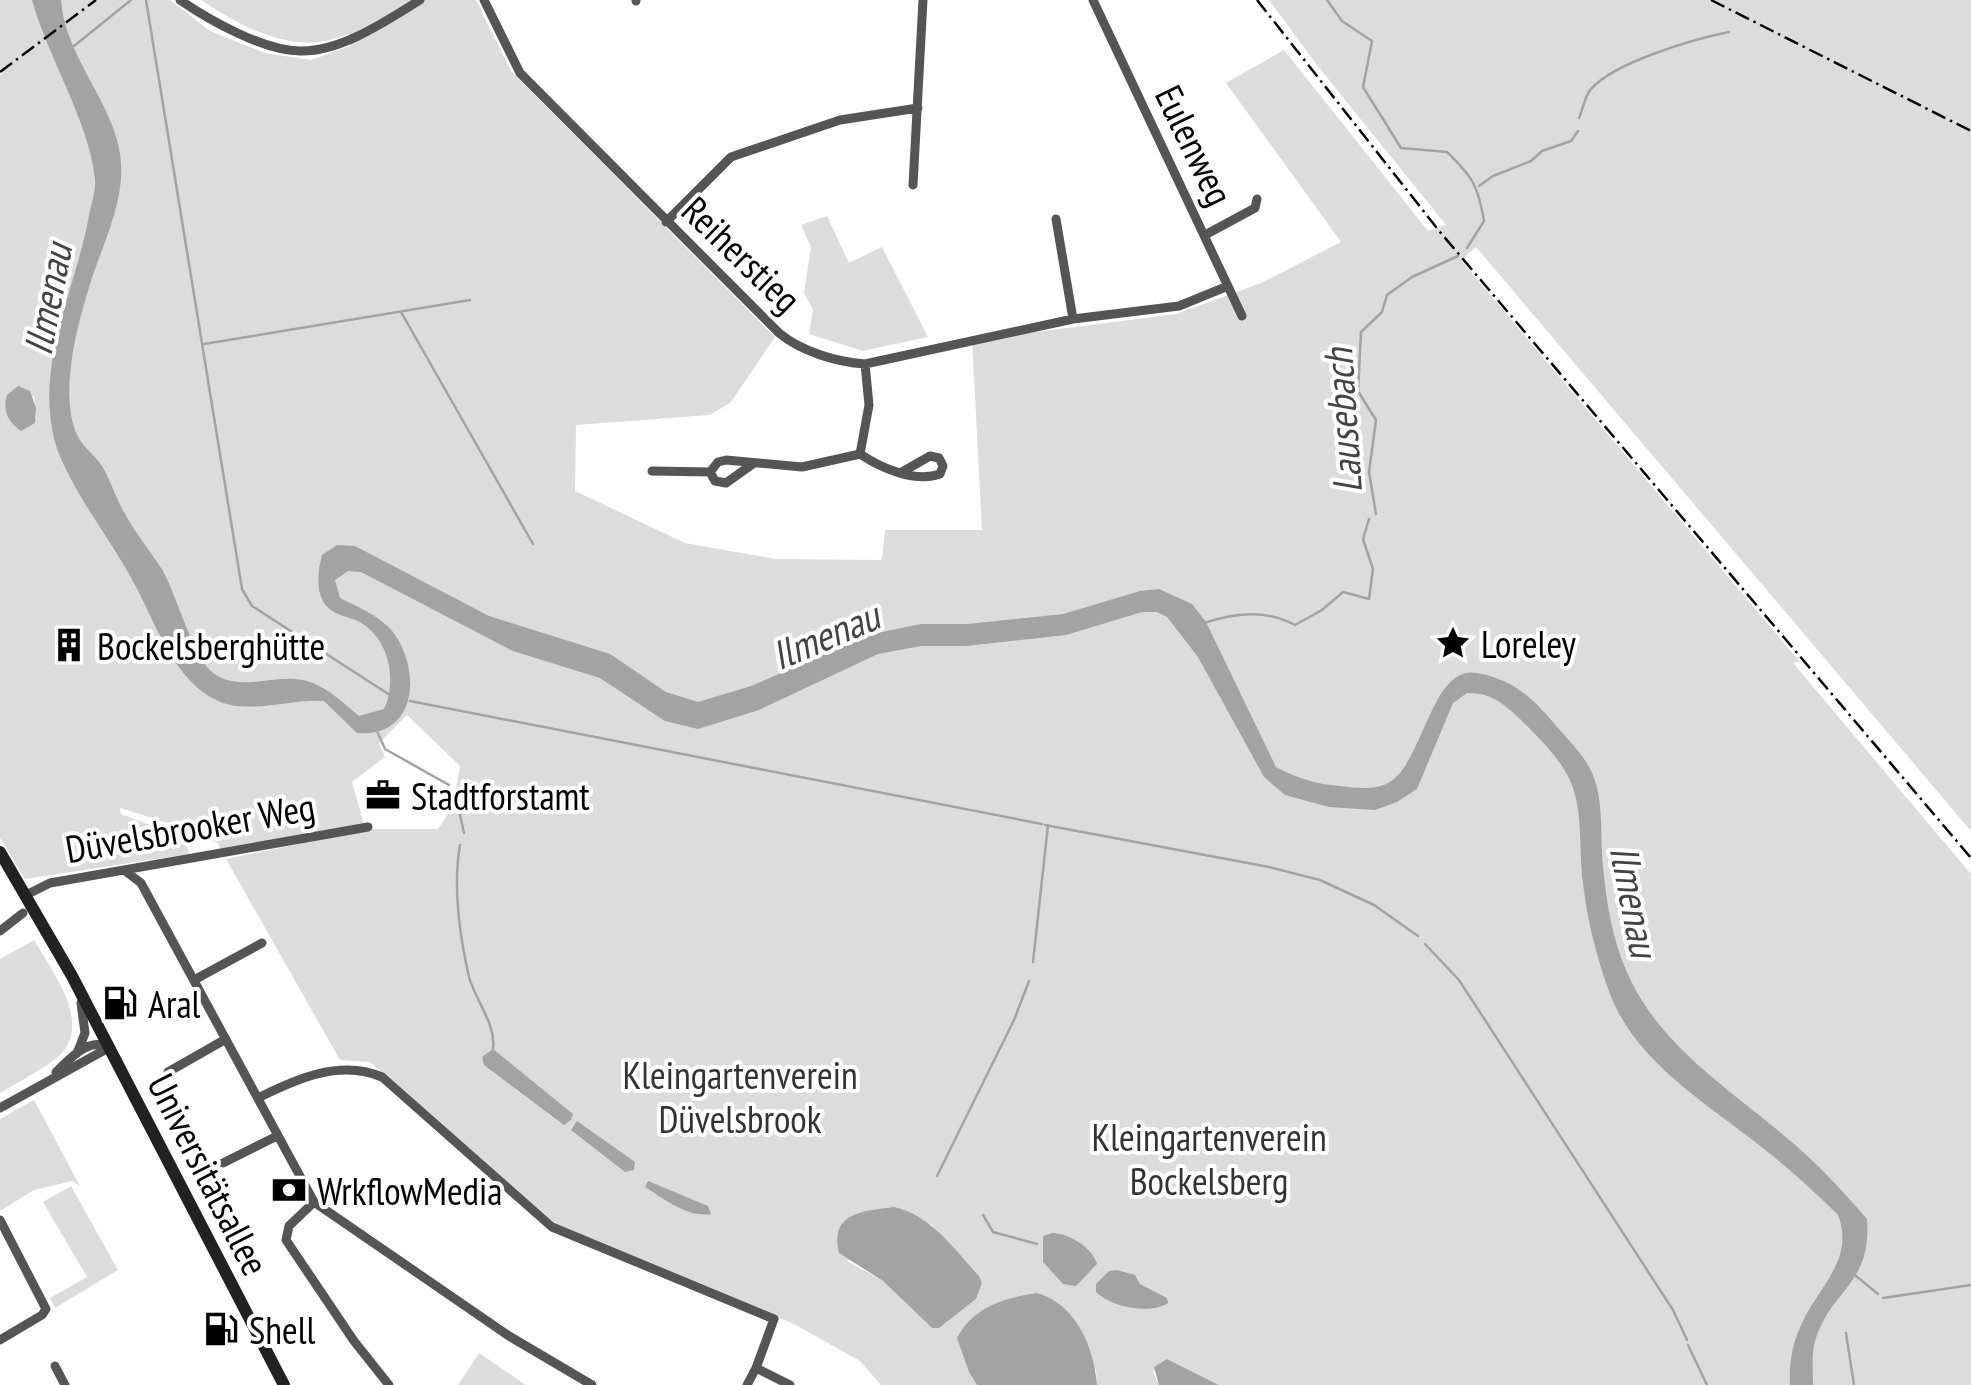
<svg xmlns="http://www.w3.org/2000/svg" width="1971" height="1385" viewBox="0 0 1971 1385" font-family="'PT Sans Narrow',sans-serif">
  <rect width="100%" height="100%" fill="#fff"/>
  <path fill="#dcdcdc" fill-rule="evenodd" d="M0,0H170L210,31L265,53L311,60L350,46L349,34C339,37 329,41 319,42C278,47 234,22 201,0H476L511,71L775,337L731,402L710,415L576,425L575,491L685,543L776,559L882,560L885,530H982L972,340L1176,314L1261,283L1341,242L1226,83L1284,50L1428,231L1446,225L1317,65L1269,0H1971V831L1476,247L1461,260L1800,662L1793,663L1971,874V1385H1219L1167,1359L1153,1372L1159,1385H1097L1096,1369L969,1372L977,1385H881L860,1361L794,1324L558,1226L370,1062L340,1060L226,859L371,829H438L459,797L456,789L460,766L407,715L379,743L385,757L352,782L364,824L220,849L218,843L184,828L120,808L121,814L185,838L189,854L25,879L0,838V76L3,73L0,69ZM34,396L36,418L17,429L5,408ZM930,1223L979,1276L982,1283L976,1299L939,1328H932L883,1281L847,1261Z
    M827,216L849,263L882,247L928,337L863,351L809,334L813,310L804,293L811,247L801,225Z
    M34,940C53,973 97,1028 54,1060C38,1072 18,1082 0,1093V959Z
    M34,1100L80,1186L72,1181L34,1190L0,1211V1119Z
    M71,1186L118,1270L55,1308L50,1298L87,1277L43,1202Z
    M479,1353L526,1385H458Z"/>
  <path fill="#a3a3a3" d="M32,0H61C65,59 118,107 121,163C124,202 103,244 91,281C78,322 60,388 75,430C79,444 94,454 102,466C111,481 116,499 125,514C136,534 151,552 163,571C176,594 194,659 213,673C237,691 268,677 295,679C320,680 341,701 359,716L384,709C397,682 390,642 363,624C355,618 343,617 334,612C314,601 317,574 322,555L337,545L355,546L489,616L610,654L666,692L698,702L751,686L872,634L921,624H967L1063,614L1140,591L1159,589L1192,604L1206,622L1276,767C1296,778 1319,785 1341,786C1356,788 1372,790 1386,784C1423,769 1430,664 1477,673C1511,679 1531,696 1552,721C1566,738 1585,755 1593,775C1604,802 1600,837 1603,866C1606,900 1612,938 1626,970C1658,1045 1727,1087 1787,1138C1816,1162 1842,1190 1867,1219C1872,1284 1832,1289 1816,1338C1811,1352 1813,1371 1813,1385H1790C1789,1363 1792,1344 1802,1323C1819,1286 1855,1259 1838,1215C1810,1187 1778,1159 1746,1135C1695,1096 1634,1057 1610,994C1597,959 1587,920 1583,883C1578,846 1585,803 1565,771C1553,751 1536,735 1520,719C1504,704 1491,692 1467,693L1453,703L1417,789L1397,802L1375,810L1329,807L1285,795L1264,777L1198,657L1167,617L1157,612H1142L1066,635L966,646H921L878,654L759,710L698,729L665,721L600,678L513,651L361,572L348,571L335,580L340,598C358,607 380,616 393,632C422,671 417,738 357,733L324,701C291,698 250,715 218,701C174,681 156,624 135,585C112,541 78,500 59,454C50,432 48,402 50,379C55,324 79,270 89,216C91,204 96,191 95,179C89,121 48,58 32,0Z
    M18,386L30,391L36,408L35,423L21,431C8,422 2,410 7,395Z
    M493,1049L573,1114L571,1120L564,1125L484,1065L482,1057Z
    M577,1121L635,1162L634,1170L625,1172L571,1130Z
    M648,1181L708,1206L711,1214C688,1218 664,1199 645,1187Z
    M894,1207C931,1215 954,1249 979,1276L982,1283L976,1299L939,1328H932L883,1281L839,1253C829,1212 864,1211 894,1207Z
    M1052,1233C1069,1233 1093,1248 1097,1264L1076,1286L1063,1284L1043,1262V1236Z
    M1117,1270L1135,1275L1140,1284L1167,1298L1168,1303C1150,1315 1111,1307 1096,1292V1284L1109,1271Z
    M1037,1293C1076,1304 1094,1347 1097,1385H977L969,1372L957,1338C973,1307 1005,1298 1037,1293Z
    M1167,1359L1219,1385H1159L1154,1367Z"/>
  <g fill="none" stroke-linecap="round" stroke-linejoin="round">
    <path stroke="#a3a3a3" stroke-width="2.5" d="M146,0L242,589L252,606L393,697
      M1327,0L1342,21L1372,41L1363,87L1401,148L1447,152C1473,177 1478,186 1484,221L1467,248
      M74,46L131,0
      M1579,118C1583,109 1585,95 1591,89C1615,62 1694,39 1729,32
      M1479,186L1493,176L1531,161L1542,151L1571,141L1578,131
      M401,312L533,544
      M204,344L470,300
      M1376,514L1369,472L1376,420L1358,391L1361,332L1382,312L1387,295L1412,277L1458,256
      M1204,623C1235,613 1265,609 1295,625L1322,610L1343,592L1369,599L1373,569L1363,539L1369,519
      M410,701L1042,824
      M377,731L385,749L449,785
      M455,792L464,833
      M1045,825L1269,867L1320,880L1374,905L1418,936
      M460,845C453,885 460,937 469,977C476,1002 496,1023 493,1049
      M1425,944L1459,980L1673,1310L1687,1340
      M1033,962L1048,825
      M937,1176L1014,1020L1029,981
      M983,1215L993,1232L1037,1244
      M1856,1276L1878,1294
      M1883,1298L1971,1285
      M1846,1333L1854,1385
      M1688,1345L1707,1385"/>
    <path stroke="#555" stroke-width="9" d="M180,0C209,20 264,51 300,51C341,52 386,21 420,0
      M484,0L520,73L779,333C802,352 837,362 865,364L1073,319L1179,306L1228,286
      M636,0V1
      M1093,0L1242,316
      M913,185L923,0
      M1056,219L1073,319
      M666,222L731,157L840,120L918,108
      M1205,235L1255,208L1257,199
      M860,454C881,468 915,483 940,474L943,466L939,458L930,456L902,472
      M754,463L726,483L715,481L710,472L718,462L726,460L802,467L860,454L869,405L865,364
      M652,471L710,472
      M124,870L141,883L314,1202L509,1336L592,1385
      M26,895L50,883L368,827
      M0,931L23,913
      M194,980L262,943
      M78,1051L85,1033L81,1003
      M56,1072C71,1058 88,1037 109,1047
      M168,1072L226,1039
      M258,1098C296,1079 340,1059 382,1077L552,1227L774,1319L756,1368L747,1385
      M0,1108L110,1047
      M223,1163L277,1136
      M314,1202L289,1226L286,1240L354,1341L389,1385
      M0,1220L46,1309L42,1315L0,1340
      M55,1366L65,1385
      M756,1368L790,1385"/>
    <path stroke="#222" stroke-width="12" d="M0,852L72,976L284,1385"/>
    <path stroke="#000" stroke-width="2.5" stroke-dasharray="15 5 2.5 5" stroke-linecap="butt" d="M1257,0L1440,232L1971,858
      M1711,0L1971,131
      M0,72L96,0"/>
  </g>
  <defs>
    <g id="sight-bare" transform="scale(2.7)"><path d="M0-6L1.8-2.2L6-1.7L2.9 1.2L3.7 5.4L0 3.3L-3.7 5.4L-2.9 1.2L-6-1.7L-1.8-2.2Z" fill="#000" stroke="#fff" stroke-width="2.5" paint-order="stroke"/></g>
    <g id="building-bare" transform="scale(2.7)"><path d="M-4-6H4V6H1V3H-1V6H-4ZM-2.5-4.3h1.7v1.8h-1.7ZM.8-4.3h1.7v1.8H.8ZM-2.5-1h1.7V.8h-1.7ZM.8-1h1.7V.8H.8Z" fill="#000" stroke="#fff" stroke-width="2.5" paint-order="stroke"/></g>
    <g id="office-bare" transform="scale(2.7)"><path d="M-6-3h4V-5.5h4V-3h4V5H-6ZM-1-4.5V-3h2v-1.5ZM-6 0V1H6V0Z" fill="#000" stroke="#fff" stroke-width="2.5" paint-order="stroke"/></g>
    <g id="fuel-bare" transform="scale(2.7)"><path d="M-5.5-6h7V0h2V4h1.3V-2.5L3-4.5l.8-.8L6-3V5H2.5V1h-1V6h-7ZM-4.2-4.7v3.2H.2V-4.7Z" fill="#000" stroke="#fff" stroke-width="2.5" paint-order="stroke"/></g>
    <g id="bank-bare" transform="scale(2.7)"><path d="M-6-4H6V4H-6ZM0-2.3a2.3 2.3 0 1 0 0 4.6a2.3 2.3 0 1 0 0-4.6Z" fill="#000" stroke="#fff" stroke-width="2.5" paint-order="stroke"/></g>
  </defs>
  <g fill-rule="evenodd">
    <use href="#sight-bare" x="1453" y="643"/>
    <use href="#building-bare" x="69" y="645"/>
    <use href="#office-bare" x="383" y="795"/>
    <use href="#fuel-bare" x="120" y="1003"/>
    <use href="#bank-bare" x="289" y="1190"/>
    <use href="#fuel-bare" x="221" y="1329"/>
  </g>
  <g text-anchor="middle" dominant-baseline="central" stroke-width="8" stroke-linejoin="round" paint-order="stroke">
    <g font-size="38" fill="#000" stroke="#fff">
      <text transform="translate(1195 145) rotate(64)">Eulenweg</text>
      <text transform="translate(742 254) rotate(44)">Reiherstieg</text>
      <text transform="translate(190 827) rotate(-10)">Düvelsbrooker Weg</text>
      <text transform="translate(209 1174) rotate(63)">Universitätsallee</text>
    </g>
    <g font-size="38" fill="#000" stroke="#fff" text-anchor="start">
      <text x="1481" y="643">Loreley</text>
      <text x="97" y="645">Bockelsberghütte</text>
      <text x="411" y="795">Stadtforstamt</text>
      <text x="148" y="1003">Aral</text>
      <text x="317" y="1190">WrkflowMedia</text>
      <text x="249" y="1329">Shell</text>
    </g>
    <g font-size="38" fill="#333" stroke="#fff">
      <text x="740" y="1074">Kleingartenverein<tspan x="740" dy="44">Düvelsbrook</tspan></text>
      <text x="1209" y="1136">Kleingartenverein<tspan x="1209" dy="44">Bockelsberg</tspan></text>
    </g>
    <g font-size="40" font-style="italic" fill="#444" stroke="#fff">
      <text transform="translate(47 299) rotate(-79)">Ilmenau</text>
      <text transform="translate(1342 421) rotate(-94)">Lausebach</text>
      <text transform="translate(825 635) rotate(-23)">Ilmenau</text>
      <text transform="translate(1635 901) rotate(79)">Ilmenau</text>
    </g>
  </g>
</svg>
